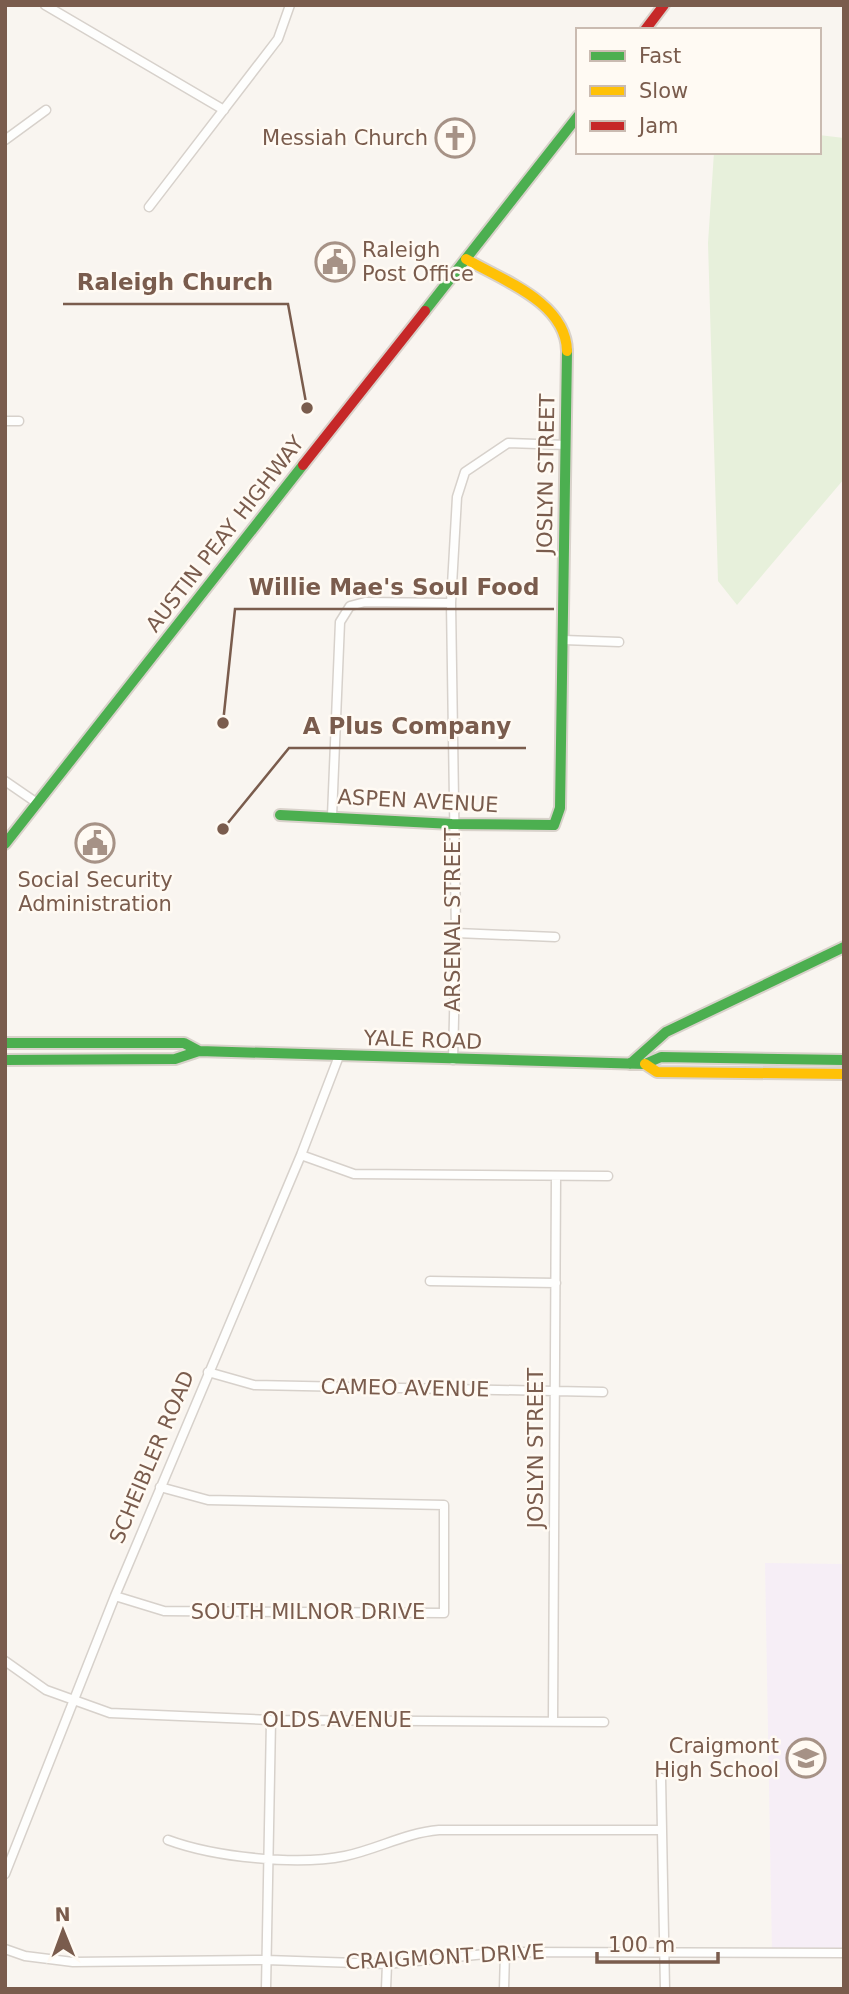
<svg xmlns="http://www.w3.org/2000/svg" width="849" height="1994" viewBox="0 0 849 1994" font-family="'DejaVu Sans',sans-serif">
  <rect width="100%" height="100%" fill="#f9f5f0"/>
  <path fill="#f6eef6" d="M765,1563L844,1564V1953L772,1952Z"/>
  <path fill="#e7f0db" d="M819,135L844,138V479L737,605L718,581L708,243L714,152H819Z"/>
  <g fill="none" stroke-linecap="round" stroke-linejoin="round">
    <g stroke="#d7d1cb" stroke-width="11">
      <path id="street" d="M45,5L224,110
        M5,140L46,110
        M149,207L278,39L290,5
        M5,421H19
        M564,640L619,642
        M5,781L37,803
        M332,816L340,622L350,606L365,602L451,603
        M456,933L555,937
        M453,1060L456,933L451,603L457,497L465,472L508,443L566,445
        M301,1155L354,1174L608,1176
        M430,1281L556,1283
        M208,1372L254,1385L603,1392
        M115,1596L164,1611L444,1613V1505L208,1500L160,1487
        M5,1661L46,1690L110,1713L271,1720L604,1722
        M553,1721L556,1176
        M661,1778L665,1989
        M168,1840C214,1857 297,1866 345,1856C378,1849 405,1833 439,1830H661
        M5,1874L115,1596L301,1155L339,1056
        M5,1949L25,1956L73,1962L266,1960L387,1964L505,1952L844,1953
        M266,1989L271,1720
        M386,1989L387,1964
        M504,1989L505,1952"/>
    </g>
    <g stroke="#d9d2cb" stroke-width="14">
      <path id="fast" d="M425,311L578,116
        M280,815L452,824L554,825L560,808L567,351
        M5,844L303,465
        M5,1043H184L199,1051
        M5,1060L175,1059L199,1051L645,1064L661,1057L844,1060
        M630,1064L666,1032L844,947"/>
    </g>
    <g stroke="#d9d2cb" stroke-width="14">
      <path id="slow" d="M466,259C502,280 566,302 567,351
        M645,1064L657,1072L844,1074"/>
    </g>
    <g stroke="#d9d2cb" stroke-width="14">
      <path id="jam" d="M645,30L664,5
        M303,465L425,311"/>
    </g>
    <use href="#street" stroke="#fefefd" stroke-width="8"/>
    <use href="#fast" stroke="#4caf50" stroke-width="10"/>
    <use href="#slow" stroke="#ffc107" stroke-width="10"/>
    <use href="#jam" stroke="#c62828" stroke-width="10"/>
  </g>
  <defs>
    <g id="church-ring" transform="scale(2.0125)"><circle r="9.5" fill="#fffaf3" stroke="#a69286" stroke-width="1.5"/><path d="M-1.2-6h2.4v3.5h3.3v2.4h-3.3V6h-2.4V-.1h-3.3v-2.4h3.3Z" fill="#a69286"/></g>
    <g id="civic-ring" transform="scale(2.0125)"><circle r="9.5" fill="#fffaf3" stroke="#a69286" stroke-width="1.5"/><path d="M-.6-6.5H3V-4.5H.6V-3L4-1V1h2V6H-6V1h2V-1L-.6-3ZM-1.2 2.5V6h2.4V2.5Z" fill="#a69286"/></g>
    <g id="school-ring" transform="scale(2.0125)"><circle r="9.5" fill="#fffaf3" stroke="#a69286" stroke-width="1.5"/><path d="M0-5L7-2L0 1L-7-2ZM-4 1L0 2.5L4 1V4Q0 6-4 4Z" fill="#a69286"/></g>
  </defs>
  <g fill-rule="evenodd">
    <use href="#church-ring" x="455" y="138"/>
    <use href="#civic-ring" x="335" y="262"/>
    <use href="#civic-ring" x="95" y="843"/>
    <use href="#school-ring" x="806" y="1758"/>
  </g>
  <g text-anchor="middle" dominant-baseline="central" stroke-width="5" stroke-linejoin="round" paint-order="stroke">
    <g font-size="21" fill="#7a5c4d" stroke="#fffaf3" text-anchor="end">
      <text x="428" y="138">Messiah Church</text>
      <text x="362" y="250" text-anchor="start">Raleigh<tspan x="362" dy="24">Post Office</tspan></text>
      <text x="95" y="880" text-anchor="middle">Social Security<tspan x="95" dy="24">Administration</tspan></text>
      <text x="779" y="1746">Craigmont<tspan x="779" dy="24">High School</tspan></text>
    </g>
    <g font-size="21" fill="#7a5c4d" stroke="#fffaf3">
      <text transform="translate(546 474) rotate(-89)">JOSLYN STREET</text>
      <text transform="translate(225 534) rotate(-52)">AUSTIN PEAY HIGHWAY</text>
      <text transform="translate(418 801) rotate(3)">ASPEN AVENUE</text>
      <text transform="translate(453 920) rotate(-90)">ARSENAL STREET</text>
      <text transform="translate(423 1040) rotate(2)">YALE ROAD</text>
      <text transform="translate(405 1388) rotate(1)">CAMEO AVENUE</text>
      <text transform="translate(536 1448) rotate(-90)">JOSLYN STREET</text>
      <text transform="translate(152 1457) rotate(-67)">SCHEIBLER ROAD</text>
      <text x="308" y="1612">SOUTH MILNOR DRIVE</text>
      <text x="337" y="1720">OLDS AVENUE</text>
      <text transform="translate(445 1957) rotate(-3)">CRAIGMONT DRIVE</text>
    </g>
  </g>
  <path fill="none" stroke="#7a5c4d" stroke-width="2.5" d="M307 408L288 304H63M223 723L235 609H554M223 829L289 748H526"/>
  <g fill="#7a5c4d" stroke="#fffaf3" stroke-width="2.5">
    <circle cx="307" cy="408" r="7"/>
    <circle cx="223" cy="723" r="7"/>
    <circle cx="223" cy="829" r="7"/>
  </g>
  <g font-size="23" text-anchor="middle" font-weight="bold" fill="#7a5c4d" stroke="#fffaf3" stroke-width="5" stroke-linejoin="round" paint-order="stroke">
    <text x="175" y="290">Raleigh Church</text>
    <text x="394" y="595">Willie Mae's Soul Food</text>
    <text x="407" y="734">A Plus Company</text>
  </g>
  <rect width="849" height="1994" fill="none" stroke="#7a5c4d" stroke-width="14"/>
  <rect x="576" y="28" width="245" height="126" fill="#fffaf3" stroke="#cabbb1" stroke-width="2"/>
  <rect x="590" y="51" width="35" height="10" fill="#4caf50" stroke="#cabbb1" stroke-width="2"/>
  <text x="639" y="63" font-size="21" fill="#7a5c4d">Fast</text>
  <rect x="590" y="86" width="35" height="10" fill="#ffc107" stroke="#cabbb1" stroke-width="2"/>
  <text x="639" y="98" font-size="21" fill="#7a5c4d">Slow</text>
  <rect x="590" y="121" width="35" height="10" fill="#c62828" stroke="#cabbb1" stroke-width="2"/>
  <text x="639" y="133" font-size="21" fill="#7a5c4d">Jam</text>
  <g transform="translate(63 1931) rotate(359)" stroke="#fffaf3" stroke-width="5" paint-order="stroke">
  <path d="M0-5L12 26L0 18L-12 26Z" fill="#7a5c4d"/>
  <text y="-10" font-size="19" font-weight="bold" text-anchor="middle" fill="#7a5c4d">N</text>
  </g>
  <path d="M597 1952v10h121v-10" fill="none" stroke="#7a5c4d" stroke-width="3.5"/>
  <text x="608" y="1952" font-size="21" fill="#7a5c4d" stroke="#fffaf3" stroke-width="5" paint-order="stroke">100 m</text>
</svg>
